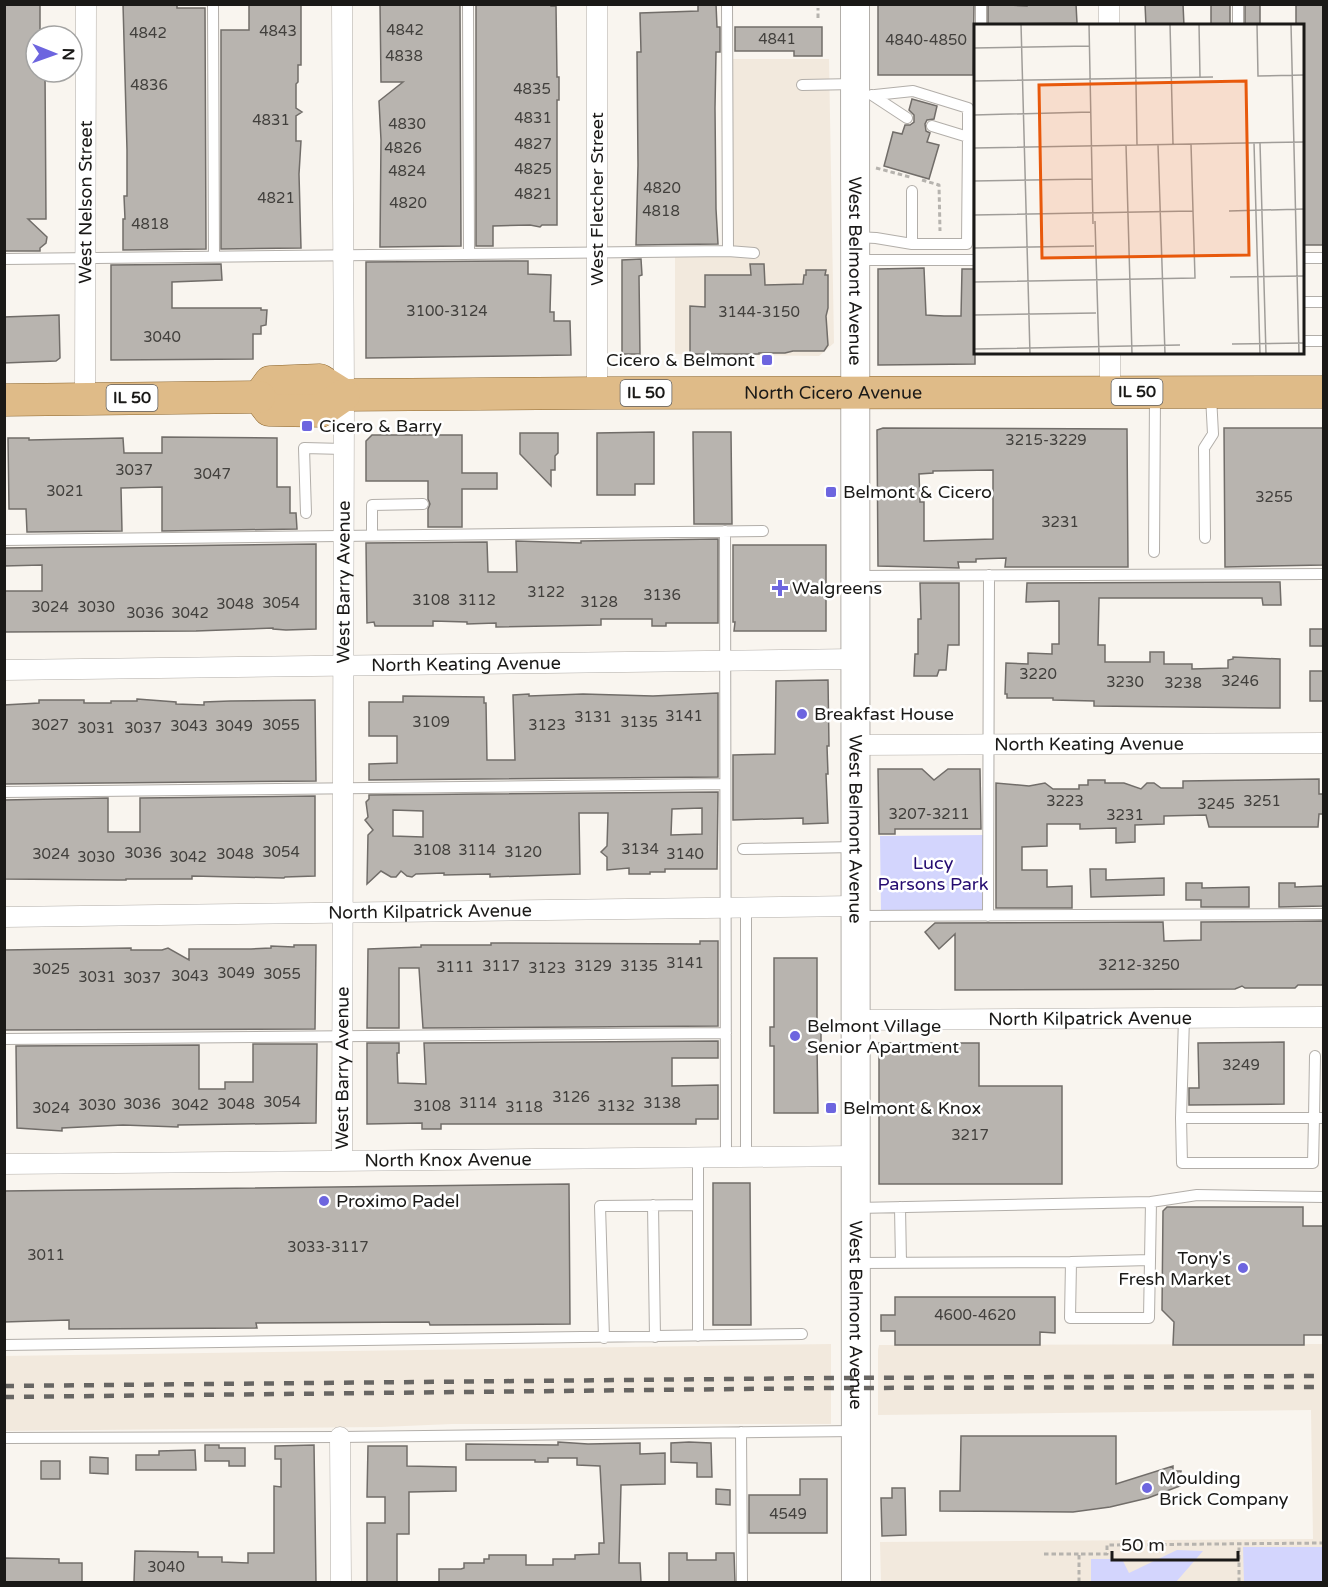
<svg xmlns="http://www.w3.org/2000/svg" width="1328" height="1587" viewBox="0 0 1328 1587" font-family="'Varela Round',sans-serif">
  <rect width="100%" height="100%" fill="#f9f5ef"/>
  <path fill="#f2e9dd" d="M730,59H829L834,343L819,356L675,354V256H729Z
    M831,1344V1424H452L381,1427L5,1431L4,1356Z
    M1323,1344V1582H881L880,1542L1313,1539L1311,1410L878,1415V1350L879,1345Z"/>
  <path fill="#d3d5fd" d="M985,835L986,910L881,912L880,836Z
    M1243,1547H1323V1582H1244Z
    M1177,1550L1203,1551L1176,1582H1091V1559H1122L1129,1573Z"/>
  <path fill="#b8b4af" stroke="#716d69" stroke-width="1.5" fill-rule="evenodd" d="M4,4H40V33H36V72H45L46,219H28L47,237L46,243L40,248V251H4Z
    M123,4H177V8H205L206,249L123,250V219H125L124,196H127V150Z
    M249,4H301V65H298V82L296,84V108L302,112L296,116V141H301L299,174L301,248L221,249V30H249Z
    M380,4H460L461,246L380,247L381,140L379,101L403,82H381Z
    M476,4H551V6H556L557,77H559V100H557V225H542L540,227L530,225L493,226V246H476Z
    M698,4H716L717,27H720V52H716L715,108L716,209L718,244L636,245L638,165L637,52H641L640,13L698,11Z
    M878,4H974L973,75H878Z
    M988,4L1027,6V4H1076L1077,23L988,24Z
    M1145,4H1183L1184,26H1146Z
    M1211,4H1230V26H1211Z
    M1245,4H1260V26H1245Z
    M1296,4H1323V245H1302V26H1296Z
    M735,27H822V56H794V51H735Z
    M912,99L937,106L934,119L927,120L925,124L926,131L930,133L927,142L939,145L929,179L884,166L893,132L902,134L905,125H910L914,122V115L909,110Z
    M641,259L642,275L639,276L640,354H622V260Z
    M528,261V274L551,275L550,312H554V321H570L571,355L366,358V262Z
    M221,264L222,280L172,282V308H261V310H267L266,325L261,326V334H253V359L111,360V265Z
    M750,264H764L765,285L803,284L804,275H806V270H826L825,275H828V308L826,316L828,345L824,351H793L785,353H759V354H690V306L705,307V275H751Z
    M924,268L926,315L944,316H961L962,269H975V364L878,365V269Z
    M59,315L60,358L56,361L4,363V317Z
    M883,428L1127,429L1128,567H1005L1006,558L976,559V562H958L959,568L878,566L877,430ZM993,470V539L924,541V502H920L919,474L933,473V471Z
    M1224,428H1323V565L1225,567Z
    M654,432V484H635V495H597V433Z
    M693,432H731L732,524H694Z
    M520,433H558V453L555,456V470H551V486L520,454Z
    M372,435H462V473H497V489H462V527H428V509L430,504L428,499V481H366V441Z
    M162,437L277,438V487H290V513H296L297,529L162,531V487L121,488L122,531L27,532L26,509H9L8,438H29V440L123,438L124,453H162Z
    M718,539V623H666V626H652V619H601V625L496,627V623L467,624V622L433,621V626H375L374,622L367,623L366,543L487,542L488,572H517L516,541L581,543V541Z
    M316,544V629L286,630L273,629V628L196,631L4,632V591H42V565L4,566V548Z
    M733,545H826V631H734L735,622H733Z
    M1280,582L1281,605H1263L1262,598H1099L1098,645H1105V662H1150V652H1164V664H1192V669L1228,668V660L1233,659V657L1280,659V708L1094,706V701L1053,700V698H1007V694H1005L1006,663L1028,664V653L1052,654V644H1059V601L1026,602L1027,583Z
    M920,583H959V645H948L946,670H939L937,676H914L915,654H918V619H921Z
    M1310,629H1323V646H1310Z
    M1310,671H1323V701H1310Z
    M828,680L829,746H827L828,774H826L828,823L803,824V818L733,820V755L775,754L776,681Z
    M718,693V777L369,780V764L397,763V736H369V702H403V696L484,697V703H486L487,760H515L513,695L529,694V696L583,694L653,696Z
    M137,699L176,702V704L204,705V702L230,701L315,700L316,781L4,784V705L39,703V700H84V703H111V701H137Z
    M878,769H922L934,780L948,769H980L981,829H895V834H879Z
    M1319,779V794H1323V814H1319L1318,827H1209L1206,815L1164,816V824L1135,825V842L1116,843V828L1080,829V824H1047V846L1022,847V870H1047V887L1072,886V908H996V783L1029,786L1045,783L1053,789H1079V785H1088V780H1105V783H1124L1141,789L1147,783H1154L1161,788H1183V781Z
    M718,792L717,869H665V872H650V874H629V868L607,870V857L601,852L607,846L608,813H579L580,874L490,877V874L444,875V873L416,874L412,877L407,876L401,871L396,877H391L381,871L367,884L368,835L373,830L365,820L368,817L366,802L369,799V795ZM702,808V834L671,835L672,809ZM393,810L423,811V837L393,836Z
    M315,796V876L285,877L284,878L192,876V879H126V880H118L4,879V800L108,798V832H140V798Z
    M1090,869H1106V880L1164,878V895L1091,897Z
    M1186,883H1202V888L1249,887V907H1201V900H1186Z
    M1279,883H1295V887L1323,886V906L1279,907Z
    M1323,921V985H1298L1295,988H1245L1242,986L1235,989L955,990V934L939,949L925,932L935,923L1163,922L1164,941L1201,940V922Z
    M700,941H718V1026L423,1028L419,968H399V1028H367L368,949L421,947V945H491V943L700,944Z
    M294,945H316L315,1029L4,1030V950L131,948V950H162L168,948L189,960V949H251L271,948V946L294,947Z
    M774,958H817V1027H821V1045H817L818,1113H774V1046H770V1027H774Z
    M718,1041V1058H672V1086L718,1085V1119H696V1124H441V1129H422V1123L367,1124V1043H399V1053H397L398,1083L426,1084L424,1043Z
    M1284,1042V1104L1189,1105V1088H1199L1198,1043Z
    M879,1043H979V1086H1062V1184H879Z
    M253,1044H317L316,1123L178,1125V1127L123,1125L62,1128V1131L17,1128L16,1046L199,1045V1089H225V1082H253Z
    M713,1183H750L751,1325H713Z
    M569,1184L570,1324L430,1325L429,1322L256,1323L257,1328L69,1329V1320L4,1322V1191Z
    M1167,1207H1303V1226H1323V1335H1304V1345H1173L1174,1322L1162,1310L1163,1211Z
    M895,1297H1055V1333L1040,1332V1345H895V1331H881V1315H895Z
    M961,1436H1116V1484L1173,1466V1471H1181L1180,1486L1148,1498L1110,1507L1073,1512L940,1511V1491H960Z
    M558,1442L588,1444L640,1443V1454L665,1453V1484L621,1485L619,1563H640L641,1582H439V1569H461L464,1568V1563H484V1559H489V1555H526V1565H553V1559H575V1555L599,1554V1543H604L600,1466L577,1465V1458H548V1462H535V1460H466V1444L558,1445Z
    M689,1442L711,1443L712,1477H697V1463L671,1462V1443Z
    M205,1445H219V1448H245V1466H229V1461H205Z
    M314,1445L316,1582H134L135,1551L198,1552V1557H222V1562L248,1563V1553H274V1486L281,1487V1459H275V1446Z
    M368,1446H407V1466L456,1467V1491L409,1492V1534H397V1582H367V1523H385V1497H367Z
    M195,1450L196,1470H136V1455H159V1451Z
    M90,1457L108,1458V1474L90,1473Z
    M41,1461H60V1479H41Z
    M800,1479H827V1533H749V1495H800Z
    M892,1488H905L906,1535L882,1536L881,1498H892Z
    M716,1489L730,1490V1505L716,1504Z
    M669,1553H687V1560H716V1553H734L735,1582H669Z
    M4,1558L59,1559V1563H82V1582H4Z"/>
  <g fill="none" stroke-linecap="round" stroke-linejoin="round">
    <g stroke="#b2aea9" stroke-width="12">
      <path id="lane" d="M213,4L214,257
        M468,4L469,254
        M727,4L728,251
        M981,4V26
        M1238,26V4
        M802,85L855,84
        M872,95L907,118
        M875,95L913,91L968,108V137
        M856,237L876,238L912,244H967L968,137L932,126
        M912,244V191
        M1302,258H1324
        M4,259L728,251L754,253
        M856,260H976
        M1302,302H1324
        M1302,341H1324
        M306,513L304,448L344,449
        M725,531L726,1157
        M372,535V505L423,504
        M1205,538L1204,448L1213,434L1211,396
        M4,540L763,531
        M1154,552L1155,396
        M856,576L1324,574
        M4,792L725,784
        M743,849L855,847
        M856,916L1324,914
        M988,916L989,575
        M4,1039L726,1033
        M1315,1056L1314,1118H1324
        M1181,1118L1182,1163H1313L1314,1118H1181L1184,1018
        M698,1157V1336
        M746,1157V907
        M1151,1202L1197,1195L1324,1197
        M653,1205L655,1337
        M900,1207L901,1263
        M856,1208L1151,1202L1149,1318H1070L1071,1262L858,1263
        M1071,1262L1150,1260
        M604,1338L600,1206L698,1205
        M4,1345L802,1334
        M741,1432L742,1582
        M4,1438L340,1437L856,1431"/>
    </g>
    <g stroke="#b2aea9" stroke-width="21">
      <g id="street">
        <path d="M1109,4V26"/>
        <path d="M597,393V4"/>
        <path d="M1110,393V352"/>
        <path id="s1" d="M85,398L86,4"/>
        <path id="s2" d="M4,670L855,659"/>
        <path id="s3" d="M855,745L1324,743"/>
        <path id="s4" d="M4,917L855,906"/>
        <path id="s5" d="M856,1020L1324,1017"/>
        <path id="s6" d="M342,1160L344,395L342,4"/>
        <path id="s7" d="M4,1164L856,1156"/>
        <path d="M340,1437L341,1582"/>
      </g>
    </g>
    <g stroke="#b2aea9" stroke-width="30">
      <g id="secondary">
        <path id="s8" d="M855,4L856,1582"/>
      </g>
    </g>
    <g stroke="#8c652c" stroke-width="33">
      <g id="primary">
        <path id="s9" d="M259,397L270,382L320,380L344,395L597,393L1324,392"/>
        <path d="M259,397L269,410L321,411L344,395"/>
        <path d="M4,400L259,397"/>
      </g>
    </g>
    <path stroke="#b6b3ae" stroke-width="3" stroke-dasharray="4.5 3" stroke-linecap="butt" d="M818,18V8
      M876,168L910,177
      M922,180L939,185L940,231
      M1044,1554H1079
      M1079,1582V1554H1107V1545L1324,1543
      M1239,1582V1544"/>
    <use href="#lane" stroke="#fff" stroke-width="10"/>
    <use href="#street" stroke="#fff" stroke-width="20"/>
    <use href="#secondary" stroke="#fff" stroke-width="28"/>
    <use href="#primary" stroke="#dfbb88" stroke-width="32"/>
    <path stroke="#676562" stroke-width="4.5" stroke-dasharray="10 10" stroke-linecap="butt" d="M4,1386L832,1378L1324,1376
      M4,1397L832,1388L1324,1387"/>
  </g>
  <g fill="#6d65df" stroke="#fff" stroke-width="2">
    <rect x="761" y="354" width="12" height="12" rx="3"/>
    <rect x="301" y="420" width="12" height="12" rx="3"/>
    <rect x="825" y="486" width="12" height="12" rx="3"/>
    <path d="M777 579h6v6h6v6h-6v6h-6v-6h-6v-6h6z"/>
    <circle cx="802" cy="714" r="6"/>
    <circle cx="795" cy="1036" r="6"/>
    <rect x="825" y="1102" width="12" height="12" rx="3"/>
    <circle cx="324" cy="1201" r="6"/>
    <circle cx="1243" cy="1268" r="6"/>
    <circle cx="1147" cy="1488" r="6"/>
  </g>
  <g text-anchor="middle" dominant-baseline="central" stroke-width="5" stroke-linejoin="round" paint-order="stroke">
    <g font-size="15" fill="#42403d">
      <text x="405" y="30">4842</text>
      <text x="278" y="31">4843</text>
      <text x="148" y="33">4842</text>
      <text x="777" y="39">4841</text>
      <text x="926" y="40">4840-4850</text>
      <text x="404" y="56">4838</text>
      <text x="149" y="85">4836</text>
      <text x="532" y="89">4835</text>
      <text x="533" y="118">4831</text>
      <text x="271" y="120">4831</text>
      <text x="407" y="124">4830</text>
      <text x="533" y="144">4827</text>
      <text x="403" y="148">4826</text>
      <text x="533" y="169">4825</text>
      <text x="407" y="171">4824</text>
      <text x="662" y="188">4820</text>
      <text x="533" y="194">4821</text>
      <text x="276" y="198">4821</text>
      <text x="408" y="203">4820</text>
      <text x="661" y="211">4818</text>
      <text x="150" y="224">4818</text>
      <text x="447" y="311">3100-3124</text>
      <text x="759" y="312">3144-3150</text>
      <text x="162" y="337">3040</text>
      <text x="1046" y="440">3215-3229</text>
      <text x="134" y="470">3037</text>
      <text x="212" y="474">3047</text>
      <text x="65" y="491">3021</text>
      <text x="1274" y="497">3255</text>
      <text x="1060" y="522">3231</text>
      <text x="546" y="592">3122</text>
      <text x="662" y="595">3136</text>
      <text x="431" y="600">3108</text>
      <text x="477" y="600">3112</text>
      <text x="599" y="602">3128</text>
      <text x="281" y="603">3054</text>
      <text x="235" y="604">3048</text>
      <text x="50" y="607">3024</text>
      <text x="96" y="607">3030</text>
      <text x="145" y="613">3036</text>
      <text x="190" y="613">3042</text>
      <text x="1038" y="674">3220</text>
      <text x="1240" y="681">3246</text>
      <text x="1125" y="682">3230</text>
      <text x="1183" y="683">3238</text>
      <text x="684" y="716">3141</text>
      <text x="593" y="717">3131</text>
      <text x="431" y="722">3109</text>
      <text x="639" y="722">3135</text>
      <text x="50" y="725">3027</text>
      <text x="281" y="725">3055</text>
      <text x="547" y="725">3123</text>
      <text x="189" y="726">3043</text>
      <text x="234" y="726">3049</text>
      <text x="96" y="728">3031</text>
      <text x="143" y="728">3037</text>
      <text x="1065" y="801">3223</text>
      <text x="1262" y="801">3251</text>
      <text x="1216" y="804">3245</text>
      <text x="929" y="814">3207-3211</text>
      <text x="1125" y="815">3231</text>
      <text x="640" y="849">3134</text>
      <text x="432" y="850">3108</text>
      <text x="477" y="850">3114</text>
      <text x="281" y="852">3054</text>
      <text x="523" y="852">3120</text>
      <text x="143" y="853">3036</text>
      <text x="51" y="854">3024</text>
      <text x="235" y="854">3048</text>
      <text x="685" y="854">3140</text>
      <text x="96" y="857">3030</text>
      <text x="188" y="857">3042</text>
      <text x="685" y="963">3141</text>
      <text x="1139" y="965">3212-3250</text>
      <text x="501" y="966">3117</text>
      <text x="593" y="966">3129</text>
      <text x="639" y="966">3135</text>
      <text x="455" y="967">3111</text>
      <text x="547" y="968">3123</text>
      <text x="51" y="969">3025</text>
      <text x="236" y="973">3049</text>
      <text x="282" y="974">3055</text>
      <text x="190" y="976">3043</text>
      <text x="97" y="977">3031</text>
      <text x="142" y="978">3037</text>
      <text x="1241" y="1065">3249</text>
      <text x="571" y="1097">3126</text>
      <text x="282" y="1102">3054</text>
      <text x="478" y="1103">3114</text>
      <text x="662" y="1103">3138</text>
      <text x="142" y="1104">3036</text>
      <text x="236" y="1104">3048</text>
      <text x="97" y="1105">3030</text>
      <text x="190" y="1105">3042</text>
      <text x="432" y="1106">3108</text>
      <text x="616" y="1106">3132</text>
      <text x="524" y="1107">3118</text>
      <text x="51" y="1108">3024</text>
      <text x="970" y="1135">3217</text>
      <text x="328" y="1247">3033-3117</text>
      <text x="46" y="1255">3011</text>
      <text x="975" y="1315">4600-4620</text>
      <text x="788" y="1514">4549</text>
      <text x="166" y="1567">3040</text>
    </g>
    <g fill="#fff" stroke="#5f5e5d" stroke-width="1.5">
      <rect x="1111.5" y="379" width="51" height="26" rx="4.5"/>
      <rect x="620.5" y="380" width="51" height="26" rx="4.5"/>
      <rect x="106.5" y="385" width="51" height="26" rx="4.5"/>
    </g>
    <g font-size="16" font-weight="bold" fill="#1a1917">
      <text x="1137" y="392">IL 50</text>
      <text x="646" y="393">IL 50</text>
      <text x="132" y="398">IL 50</text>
    </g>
    <g font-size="18" fill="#1a1917" stroke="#fff">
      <text transform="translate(597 199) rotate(-90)">West Fletcher Street</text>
      <text stroke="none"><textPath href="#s1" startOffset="196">West Nelson Street</textPath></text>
      <text stroke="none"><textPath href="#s8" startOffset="267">West Belmont Avenue</textPath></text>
      <text stroke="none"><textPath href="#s9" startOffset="586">North Cicero Avenue</textPath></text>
      <text stroke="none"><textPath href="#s6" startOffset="578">West Barry Avenue</textPath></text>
      <text stroke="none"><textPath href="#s2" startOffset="462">North Keating Avenue</textPath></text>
      <text stroke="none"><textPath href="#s3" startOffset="234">North Keating Avenue</textPath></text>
      <text stroke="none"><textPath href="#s8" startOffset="825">West Belmont Avenue</textPath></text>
      <text stroke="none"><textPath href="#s4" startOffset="426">North Kilpatrick Avenue</textPath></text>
      <text stroke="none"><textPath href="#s5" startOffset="234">North Kilpatrick Avenue</textPath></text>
      <text stroke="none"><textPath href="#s6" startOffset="92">West Barry Avenue</textPath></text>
      <text stroke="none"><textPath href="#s7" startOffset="444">North Knox Avenue</textPath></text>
      <text stroke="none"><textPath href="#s8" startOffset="1311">West Belmont Avenue</textPath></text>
    </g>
    <g font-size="18" fill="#1a1917" stroke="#fff" text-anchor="start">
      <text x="755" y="360" text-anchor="end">Cicero &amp; Belmont</text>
      <text x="319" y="426">Cicero &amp; Barry</text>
      <text x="843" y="492">Belmont &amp; Cicero</text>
      <text x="792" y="588">Walgreens</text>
      <text x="814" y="714">Breakfast House</text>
      <text x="807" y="1026">Belmont Village<tspan x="807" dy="21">Senior Apartment</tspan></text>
      <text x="843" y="1108">Belmont &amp; Knox</text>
      <text x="336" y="1201">Proximo Padel</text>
      <text x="1231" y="1258" text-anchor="end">Tony's<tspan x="1231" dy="21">Fresh Market</tspan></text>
      <text x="1159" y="1478">Moulding<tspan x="1159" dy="21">Brick Company</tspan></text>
    </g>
    <g font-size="18" fill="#250c70" stroke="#fff">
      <text x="933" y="863">Lucy<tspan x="933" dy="21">Parsons Park</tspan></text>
    </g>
  </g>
  <g transform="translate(974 24)">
    <rect width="330" height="330" fill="#f9f5ef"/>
    <path fill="none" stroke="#a09d99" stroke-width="1.5" d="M47,0L56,330M115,0L119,200M161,0L163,121M196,0L199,120M225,0L226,53M283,0L284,52L330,51M317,0L325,330M0,24L115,22M0,57L239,53M0,91L117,88M280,119L286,330M286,119L292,330M152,121L158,330M184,121L191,330M0,124L330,118M0,157L118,155M255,187L330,185M0,191L219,187M121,197L125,330M0,224L120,222M256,253L330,252M0,258L221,254L217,120M0,291L122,289M258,320L330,319M0,325L206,321"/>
    <path fill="#e8590c" fill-opacity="0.15" stroke="#e8590c" stroke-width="3" d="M272,57L275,231L68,234L65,61Z"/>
    <rect width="330" height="330" fill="none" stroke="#1a1917" stroke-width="3"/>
  </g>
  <rect width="1328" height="1587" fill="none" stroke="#1a1917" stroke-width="12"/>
  <g transform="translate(54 54) rotate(91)"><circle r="28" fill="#ffffff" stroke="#a3a3a2" stroke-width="1.5"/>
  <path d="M0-4.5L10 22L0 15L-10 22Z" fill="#6d65df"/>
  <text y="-9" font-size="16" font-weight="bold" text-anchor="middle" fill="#1a1917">N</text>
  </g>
  <path d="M1112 1551v9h126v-9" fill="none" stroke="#1a1917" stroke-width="3"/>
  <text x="1121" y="1551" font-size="18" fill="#1a1917" stroke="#ffffff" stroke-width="4.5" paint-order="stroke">50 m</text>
</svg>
